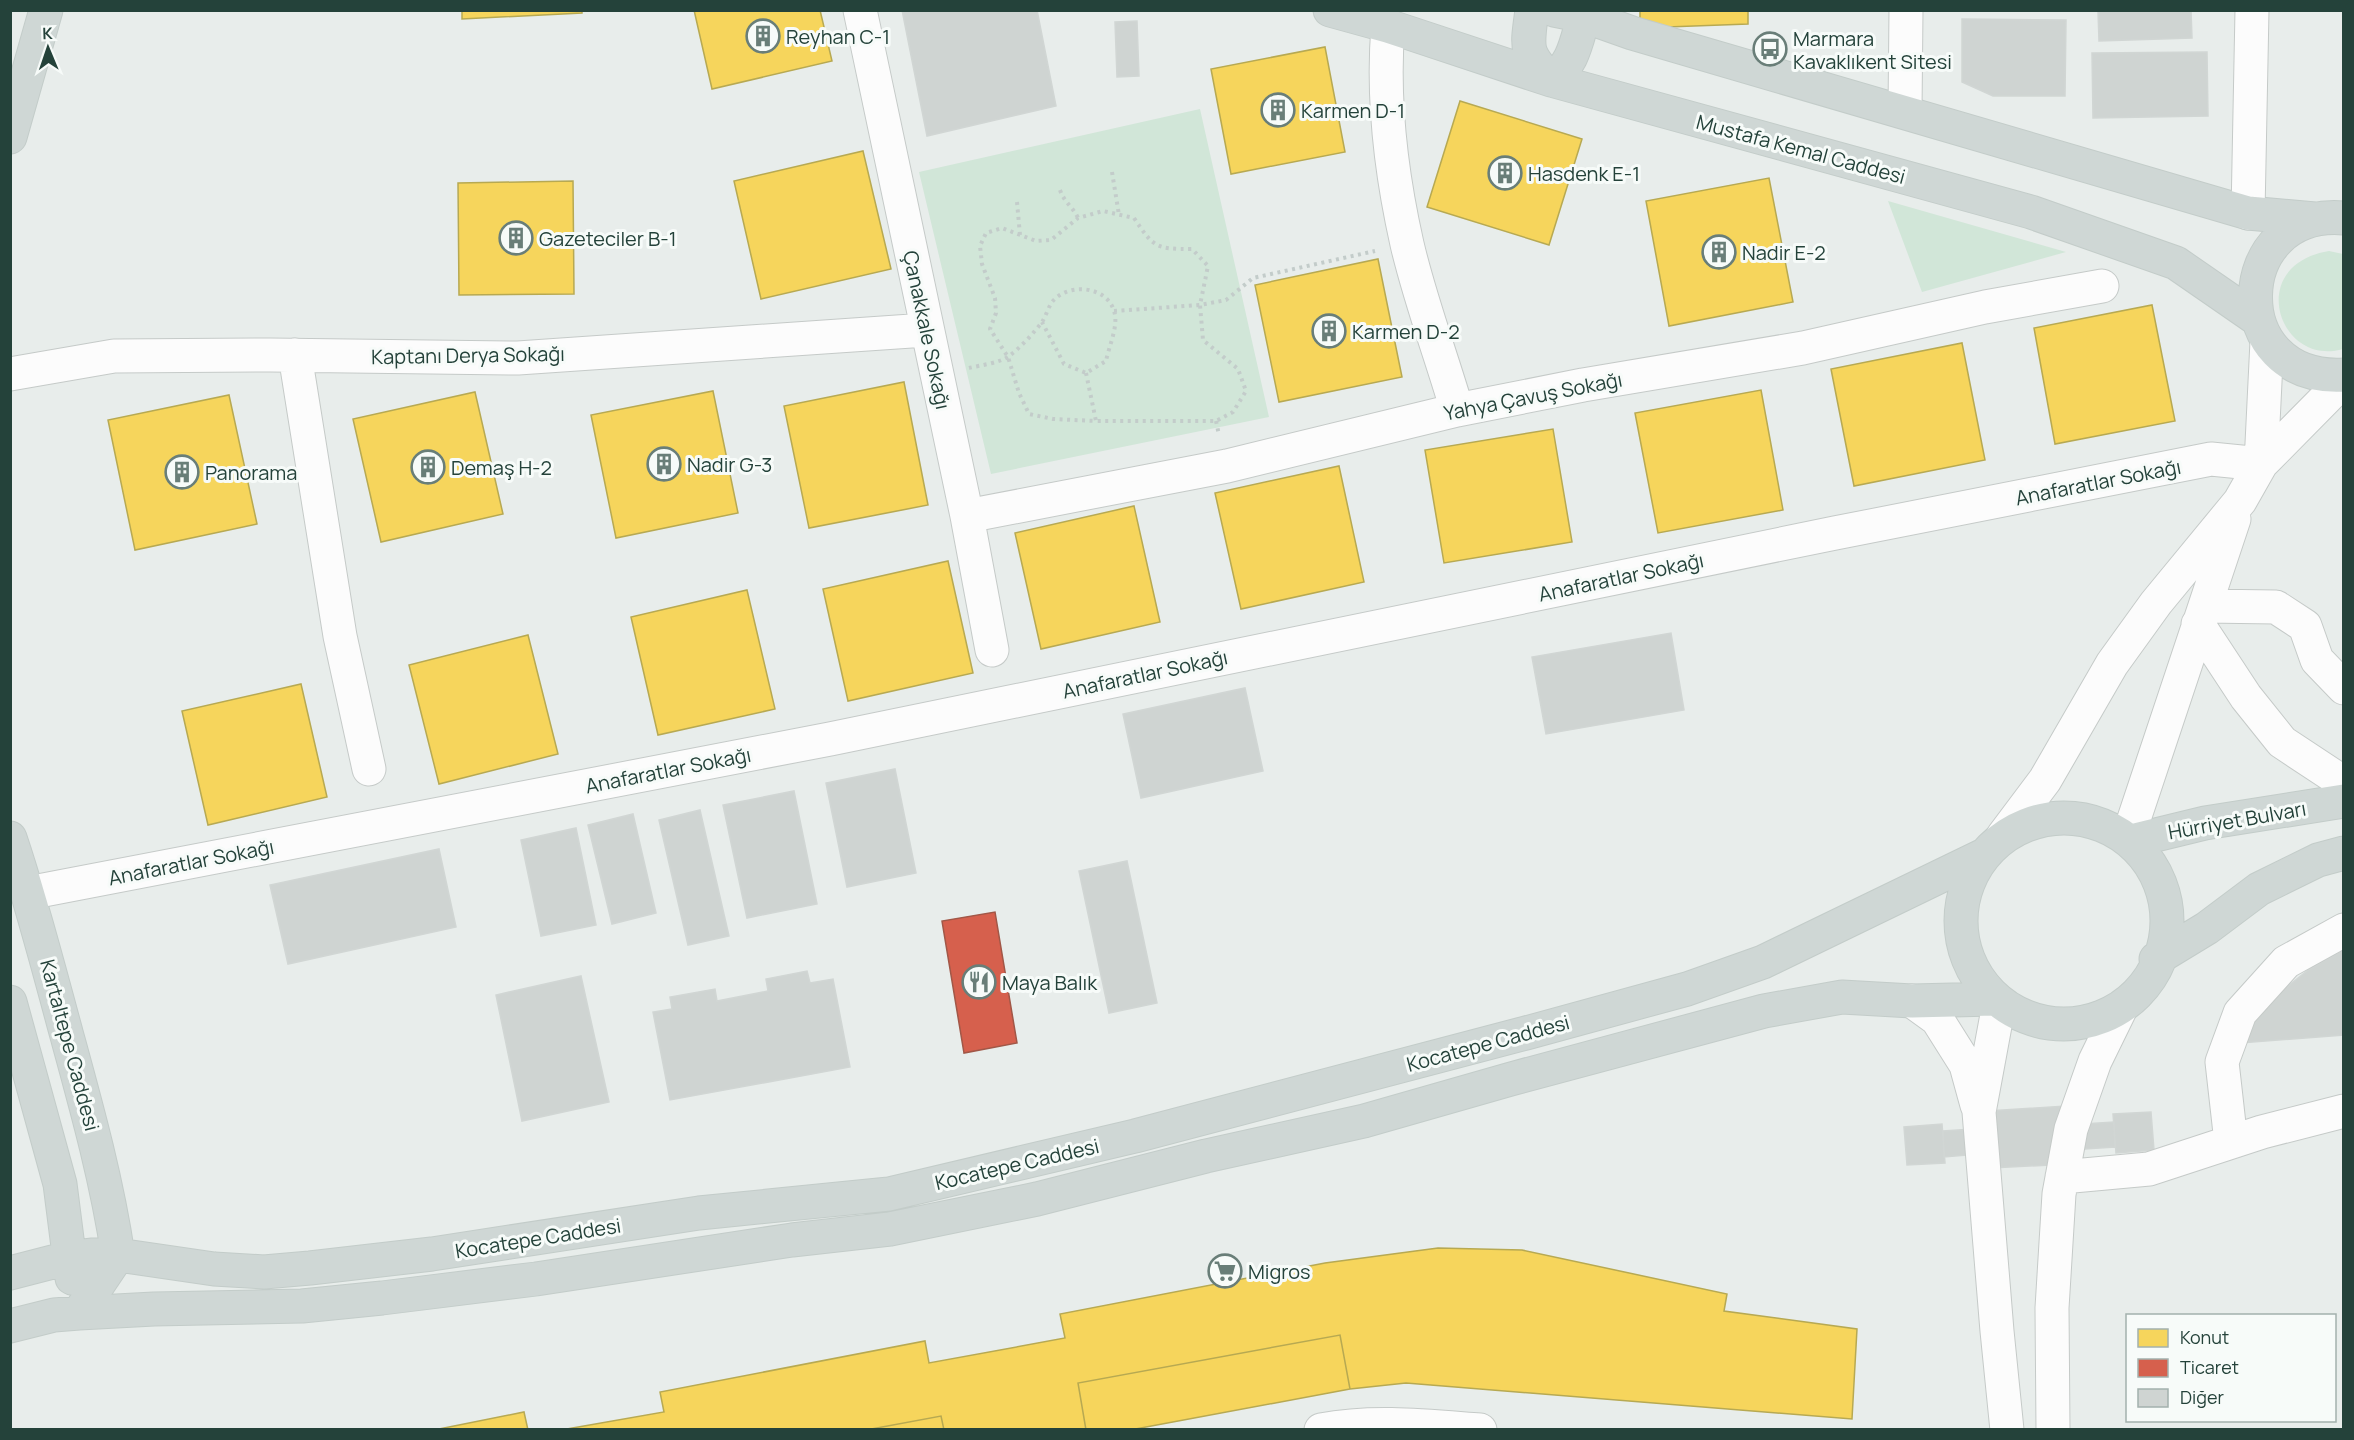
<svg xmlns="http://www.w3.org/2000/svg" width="2354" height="1440" viewBox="0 0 2354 1440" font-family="Manrope,sans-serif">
  <rect width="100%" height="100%" fill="#e8edeb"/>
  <path fill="#d1e6d8" d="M1200,109L1269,417L991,474L919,172Z
    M1888,201L2066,252L1922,292Z
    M2329,251L2343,254V349C2279,368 2244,265 2329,251Z"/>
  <path fill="#f6d55c" stroke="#b7a952" stroke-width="1.5" d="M462,10H582V13L462,19Z
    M694,10H820L832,61L712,89Z
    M1640,10H1748V24L1640,28Z
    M1325,47L1345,152L1231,174L1211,69Z
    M1460,101L1582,139L1549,245L1427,207Z
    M863,151L891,269L761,299L734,181Z
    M1769,178L1793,302L1669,326L1646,201Z
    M573,181L574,294L459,295L458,183Z
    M1378,259L1402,377L1279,402L1255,285Z
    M2152,305L2175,421L2055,444L2034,328Z
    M1962,343L1985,460L1854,486L1831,369Z
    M904,382L928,505L809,528L784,406Z
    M1761,390L1783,510L1658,533L1635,413Z
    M713,391L738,513L616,538L591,415Z
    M475,392L503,514L381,542L353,419Z
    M229,395L257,524L135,550L108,420Z
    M1553,429L1572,542L1444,563L1425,450Z
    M1339,466L1364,582L1241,609L1215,493Z
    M1134,506L1160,622L1041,649L1015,533Z
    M948,561L973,673L848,701L823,589Z
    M747,590L775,709L658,735L631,617Z
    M528,635L558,754L439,784L409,665Z
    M301,684L327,797L208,825L182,711Z
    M1438,1248L1522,1250L1727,1294L1724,1311L1857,1329L1852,1419L1406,1383L1350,1389L1130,1430H561L664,1412L660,1392L925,1341L929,1363L1065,1338L1060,1314L1325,1263Z
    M1340,1335L1350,1389L1130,1430H1086L1078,1383Z
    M524,1412L528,1430H434Z
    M941,1416L944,1430H866Z"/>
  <path fill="#d6604d" stroke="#a15747" stroke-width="1.5" d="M995,912L1017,1043L964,1053L942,921Z"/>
  <path fill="#cfd4d2" stroke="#d1d6d4" stroke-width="1.5" d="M902,10H1037L1056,106L927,136Z
    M2191,10L2192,38L2099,41L2098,11Z
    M1962,19L2066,20L2065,96H1993L1962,82Z
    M1137,21L1139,76L1117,77L1115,22Z
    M2207,52L2208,116L2093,118L2092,53Z
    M1671,633L1684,710L1546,734L1532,657Z
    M1245,688L1263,771L1141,798L1123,714Z
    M895,769L916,873L847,887L826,783Z
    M794,791L817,904L747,918L723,805Z
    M700,810L729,936L688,945L659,820Z
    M633,814L656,913L612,924L588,825Z
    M576,828L596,925L541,936L521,840Z
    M439,849L456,927L288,964L270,885Z
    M1127,861L1157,1003L1109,1013L1079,871Z
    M2344,949V1035L2241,1043L2259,1016L2282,991L2308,970Z
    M807,971L810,983L833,979L850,1067L670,1100L653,1012L672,1009L670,997L715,989L717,1001L768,991L766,979Z
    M581,976L609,1102L522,1121L496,995Z
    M2066,1106L2070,1164L1991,1168L1988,1111Z
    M2151,1112L2154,1150L2116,1153L2113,1114Z
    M2114,1122L2115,1147L2069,1150L2067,1125Z
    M1942,1124L1945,1163L1907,1165L1904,1127Z
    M1988,1128L1990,1153L1944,1157L1943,1131Z"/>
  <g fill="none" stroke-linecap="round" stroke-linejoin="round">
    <g stroke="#c5cac8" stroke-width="35">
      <path id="minor" d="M860,10L967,516L992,650
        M1388,26C1382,99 1391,173 1407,244C1420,300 1441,355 1457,410
        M1905,111L1906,10
        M2248,213L2252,10
        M295,355L340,636L369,769
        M10,374L114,356L270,355L518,358L926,330
        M2261,464L2267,341
        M967,516L1227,466L1457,410L1583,385L1803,348L1985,307L2102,286
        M2205,606L2276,607L2305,626L2317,660L2344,688
        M2198,624L2246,697L2282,742L2344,783
        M2003,836L2045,780L2112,664L2156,603L2240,501L2261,464L2344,380
        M2128,837L2234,519
        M28,893L830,739L1835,533L2211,459L2261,464
        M1912,1001L1937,1019L1966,1065L1977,1105
        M1999,1004L1979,1112L1997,1331L2007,1430
        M2231,1142L2222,1062L2240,1013L2286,962L2344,930
        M2062,1177L2149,1169L2262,1132L2344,1111
        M1321,1430C1374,1420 1427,1426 1480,1430
        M2053,1430L2052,1308L2059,1194L2071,1129L2095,1061L2119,1012"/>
    </g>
    <g stroke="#c3ccc9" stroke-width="35">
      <path id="major" d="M1330,10L1388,26L1551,80L2031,212L2176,263L2257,319
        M1532,10C1527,48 1524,52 1551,80
        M1554,10L1584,16L1632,33L2248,213L2315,219
        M1551,80C1574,64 1576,42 1584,16V10
        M10,137L46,10
        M2344,218C2229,208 2223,382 2344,375
        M1961 921a103 103 0 1 1 206 0a103 103 0 1 1-206 0Z
        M10,838C32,903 49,970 67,1036C87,1109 107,1181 118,1255L79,1313
        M2131,841L2205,823L2344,801
        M2156,959L2207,928L2259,889L2318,860L2344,853
        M10,1002L60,1184L72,1278
        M10,1273L68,1258L93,1255H118L214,1269L264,1272L310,1268L432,1254L699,1213L889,1194L1135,1136L1526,1033L1687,989L1763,962L1984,855
        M10,1326L54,1315L79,1313L154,1309L302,1306L382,1298L536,1279L792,1240L890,1229L1037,1199L1206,1156L1364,1121L1511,1079L1764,1011L1842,997L1912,1001L1994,999"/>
    </g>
    <path stroke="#c3ccca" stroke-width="4" stroke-dasharray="3 4.5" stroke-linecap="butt" d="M1112,172L1119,215
      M1060,190C1064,202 1073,207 1078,218
      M1017,202L1020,235
      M1114,311L1200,305L1226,300L1253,278L1375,251
      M969,368C981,365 1000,363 1009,356C1020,348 1034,333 1042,322C1046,316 1048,308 1052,302C1068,282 1107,286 1114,311C1119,325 1109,346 1106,361L1086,373L1064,364L1042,322
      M1086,373L1096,421L1053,419L1029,414L1019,393L1008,357L990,329L996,313L995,298L982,264L980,246L986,233L1002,228L1036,241L1051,240L1078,218L1103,211L1134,218C1154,248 1156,249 1192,249L1208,266L1200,305L1203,340L1238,369L1246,391L1233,412L1216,421H1096
      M1216,421L1219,435"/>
    <use href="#minor" stroke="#fcfcfc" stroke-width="33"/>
    <use href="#major" stroke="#cfd7d5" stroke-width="33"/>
  </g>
  <defs>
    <g id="building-ring" transform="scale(1.725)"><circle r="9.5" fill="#f7fbf9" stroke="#697e78" stroke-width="1.5"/><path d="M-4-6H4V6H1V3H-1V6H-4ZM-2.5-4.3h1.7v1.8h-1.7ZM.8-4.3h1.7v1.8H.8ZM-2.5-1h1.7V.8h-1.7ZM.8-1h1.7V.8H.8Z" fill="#697e78"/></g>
    <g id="bus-ring" transform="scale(1.725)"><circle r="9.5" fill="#f7fbf9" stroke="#697e78" stroke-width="1.5"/><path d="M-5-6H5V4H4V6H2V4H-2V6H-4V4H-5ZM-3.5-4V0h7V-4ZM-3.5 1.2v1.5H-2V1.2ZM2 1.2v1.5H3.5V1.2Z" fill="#697e78"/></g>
    <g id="restaurant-ring" transform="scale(1.725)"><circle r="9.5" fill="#f7fbf9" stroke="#697e78" stroke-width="1.5"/><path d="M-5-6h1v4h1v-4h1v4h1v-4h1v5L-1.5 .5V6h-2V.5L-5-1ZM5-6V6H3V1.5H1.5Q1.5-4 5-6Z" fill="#697e78"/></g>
    <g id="supermarket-ring" transform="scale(1.725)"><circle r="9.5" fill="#f7fbf9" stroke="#697e78" stroke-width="1.5"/><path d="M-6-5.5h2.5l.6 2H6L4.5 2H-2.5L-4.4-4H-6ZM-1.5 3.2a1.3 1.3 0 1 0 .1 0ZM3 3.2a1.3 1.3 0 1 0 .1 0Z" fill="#697e78"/></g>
  </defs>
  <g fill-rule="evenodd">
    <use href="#building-ring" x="763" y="36"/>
    <use href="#bus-ring" x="1770" y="49"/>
    <use href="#building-ring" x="1278" y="110"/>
    <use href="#building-ring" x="1505" y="173"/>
    <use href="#building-ring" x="516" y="238"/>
    <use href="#building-ring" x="1719" y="252"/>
    <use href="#building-ring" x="1329" y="331"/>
    <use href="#building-ring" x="664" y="464"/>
    <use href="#building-ring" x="428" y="467"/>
    <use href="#building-ring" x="182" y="472"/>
    <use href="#restaurant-ring" x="979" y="982"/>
    <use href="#supermarket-ring" x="1225" y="1271"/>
  </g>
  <g text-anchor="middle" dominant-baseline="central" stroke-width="6" stroke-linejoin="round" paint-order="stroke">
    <g font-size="20" fill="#24423a" stroke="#f7fbf9" text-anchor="start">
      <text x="786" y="36">Reyhan C-1</text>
      <text x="1793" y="38">Marmara<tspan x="1793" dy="23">Kavaklıkent Sitesi</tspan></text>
      <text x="1301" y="110">Karmen D-1</text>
      <text x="1528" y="173">Hasdenk E-1</text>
      <text x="539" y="238">Gazeteciler B-1</text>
      <text x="1742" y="252">Nadir E-2</text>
      <text x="1352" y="331">Karmen D-2</text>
      <text x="687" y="464">Nadir G-3</text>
      <text x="451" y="467">Demaş H-2</text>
      <text x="205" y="472">Panorama</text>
      <text x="1002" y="982">Maya Balık</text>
      <text x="1248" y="1271">Migros</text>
    </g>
    <g font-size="20" fill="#24423a" stroke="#f7fbf9">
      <text transform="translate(1801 149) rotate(15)">Mustafa Kemal Caddesi</text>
      <text transform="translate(927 330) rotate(78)">Çanakkale Sokağı</text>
      <text transform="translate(468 355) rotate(-1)">Kaptanı Derya Sokağı</text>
      <text transform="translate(1533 396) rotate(-11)">Yahya Çavuş Sokağı</text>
      <text transform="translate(2098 482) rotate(-11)">Anafaratlar Sokağı</text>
      <text transform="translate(1621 577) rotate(-12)">Anafaratlar Sokağı</text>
      <text transform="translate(1145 674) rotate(-12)">Anafaratlar Sokağı</text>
      <text transform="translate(668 770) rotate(-11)">Anafaratlar Sokağı</text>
      <text transform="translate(2237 820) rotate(-10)">Hürriyet Bulvarı</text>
      <text transform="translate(191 862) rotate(-11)">Anafaratlar Sokağı</text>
      <text transform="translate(1488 1043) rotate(-15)">Kocatepe Caddesi</text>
      <text transform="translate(70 1045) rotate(75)">Kartaltepe Caddesi</text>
      <text transform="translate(1017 1164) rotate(-13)">Kocatepe Caddesi</text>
      <text transform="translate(538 1238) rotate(-9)">Kocatepe Caddesi</text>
    </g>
  </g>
  <rect width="2354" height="1440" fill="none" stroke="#24423a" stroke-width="24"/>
  <rect x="2126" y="1314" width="210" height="108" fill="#f7fbf9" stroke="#a3b1ad" stroke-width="1.5"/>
  <rect x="2138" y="1329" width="30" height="18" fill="#f6d55c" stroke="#a3b1ad" stroke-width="1.5"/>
  <text x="2180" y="1344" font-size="18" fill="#24423a">Konut</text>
  <rect x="2138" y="1359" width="30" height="18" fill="#d6604d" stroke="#a3b1ad" stroke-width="1.5"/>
  <text x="2180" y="1374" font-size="18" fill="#24423a">Ticaret</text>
  <rect x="2138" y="1389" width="30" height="18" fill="#cfd4d2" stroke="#a3b1ad" stroke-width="1.5"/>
  <text x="2180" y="1404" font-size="18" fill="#24423a">Diğer</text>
  <g transform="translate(48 48) rotate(358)" stroke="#f7fbf9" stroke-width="4.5" paint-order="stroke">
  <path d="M0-4.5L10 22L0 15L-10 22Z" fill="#24423a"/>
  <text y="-9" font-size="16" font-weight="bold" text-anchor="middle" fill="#24423a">K</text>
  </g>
</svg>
